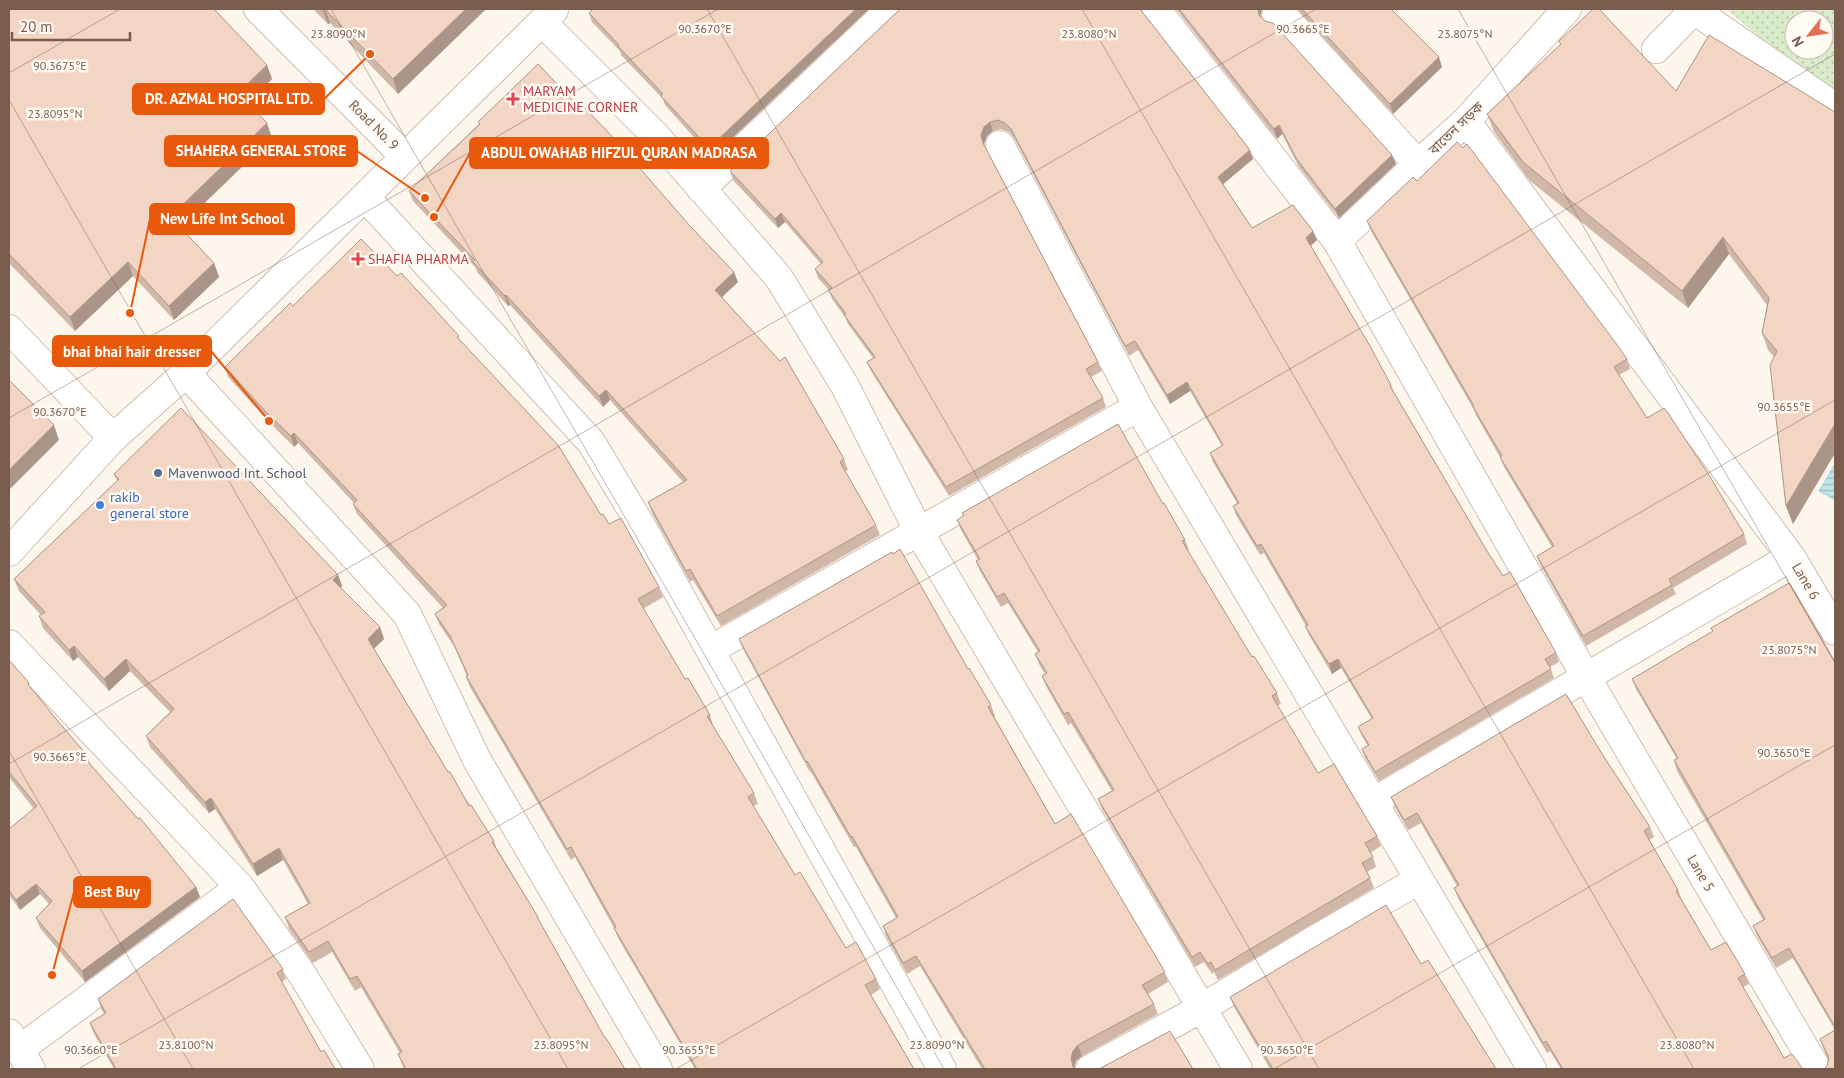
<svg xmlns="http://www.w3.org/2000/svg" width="1844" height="1078" viewBox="0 0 1844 1078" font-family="'PT Sans','Noto Sans Bengali',sans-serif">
  <defs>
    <pattern id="park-dots" width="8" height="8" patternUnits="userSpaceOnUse" patternTransform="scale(1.25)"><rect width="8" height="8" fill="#d8ecc9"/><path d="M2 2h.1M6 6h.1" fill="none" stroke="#b4c2a5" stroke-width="1.8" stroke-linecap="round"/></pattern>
    <pattern id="water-rules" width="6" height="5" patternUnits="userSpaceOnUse" patternTransform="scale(1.25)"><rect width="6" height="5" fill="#bfe3e8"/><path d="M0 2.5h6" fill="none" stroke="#a0bbbe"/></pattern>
  </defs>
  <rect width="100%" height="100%" fill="#fdf6ec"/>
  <path fill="url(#park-dots)" fill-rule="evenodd" d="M1727,9H1835V104ZM1794,20H1824V50H1794Z"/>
  <path fill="url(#water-rules)" stroke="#a5d3da" d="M1835,464V500L1819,491Z"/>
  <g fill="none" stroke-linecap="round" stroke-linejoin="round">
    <g stroke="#d1beb0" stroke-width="30">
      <path id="minor" d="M258,9L405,157
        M1156,9L1337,241L1586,677L1817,1069
        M1276,16H1281L1286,19L1418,164
        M542,22L656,136L779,278L845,386L919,532L1238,1069
        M1656,49L1694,10L1835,107
        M1466,121L1791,557L1835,631
        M1000,145L1138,407L1532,1069
        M701,189L891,9
        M365,197L591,442L642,527L942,1069
        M1337,241L1418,164L1466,121L1567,9
        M9,329L113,438
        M186,373L407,614L477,760L658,1069
        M9,552L113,438L186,373L554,10
        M9,644L240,887L302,974L360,1069
        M710,650L1138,407
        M1373,802L1791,557
        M9,1033L31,1069
        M20,1049L240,887
        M1090,1069L1202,1008L1311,942L1419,880"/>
    </g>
    <use href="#minor" stroke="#fff" stroke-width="28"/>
  </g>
  <path fill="#d1b7a8" d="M9,9L267,65L272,79L247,103L272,138L180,227L214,263L219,277L174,320L133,276L75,331L9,263Z
    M313,9H486L398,94L330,23L328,24Z
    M593,9H869L712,157L665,105L663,99L621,55L620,51L592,22L589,13Z
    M900,9H1141V10L1250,150L1253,159L1223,184L1252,228L1317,240L1311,246L1391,385L1395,394L1487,551L1503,576L1556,653L1559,662L1550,667L1554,678L1379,781L1365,758L1362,749L1368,746L1362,736L1358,727L1372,719L1341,668L1332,674L1309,635L1305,626H1306L1264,553L1260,555L1236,515L1233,506L1237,503L1213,462L1210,453L1222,446L1190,391L1170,404L1138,350L1129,356L1014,138L1009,132L1001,129L993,131L987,136L984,144L985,148L1098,362L1102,371L1091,377L1103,398L1106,407L949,496L871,371L867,362L873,358L848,324L845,317L832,299L829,290L818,278L815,269L821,264L785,222L778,228L733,180L730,171L898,11Z
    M1176,9H1262L1261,16L1396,164L1339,218L1299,167L1282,134L1277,139Z
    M1297,9H1391L1442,67L1393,114Z
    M1559,41L1676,91L1835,112V453L1793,524L1786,506L1774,357L1768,350L1762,333L1767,305L1729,254L1688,308L1529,180L1494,132L1487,114L1560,45Z
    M478,122L738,282L722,297L844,459L848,470L845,471L876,525L880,535L721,626L693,580L690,582L652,513L648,502L683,482L610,400L603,407L510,305L508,306L477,272L476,268L413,201L409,191L479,124Z
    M1417,181L1627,359L1630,369L1619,375L1647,418L1744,534L1747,544L1673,588L1676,594L1586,646L1541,566L1537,556L1552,547L1504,467L1500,457L1477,417L1474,410L1371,231L1367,221Z
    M397,276L461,341L659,587L663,597L643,609L685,679L710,715L713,725L712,726L754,793L758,804L753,806L795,875L846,948L876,979L880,989L871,995L914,1069H695L618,938L614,928L575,857L571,860L470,687L466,676H467L454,646L439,624L435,614L443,608L357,514L353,504L354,503L298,443L294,447L270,423L228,377L225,367L293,306Z
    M114,474L338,575L342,586L341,588L380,627L384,639L374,649L448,772L494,841L496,847L538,917L541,924L605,1038L625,1069H404L398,1054L400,1053L361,987L355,991L332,952L313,963L289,929L285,917L308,904L283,860L257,876L215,809L209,813L150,747L146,736L170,712L130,671L109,691L78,657L73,661L43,628L39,616L41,615L19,591L14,579L117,481Z
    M1163,504L1185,540L1189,550L1187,551L1252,657L1277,693L1281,704L1277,706L1318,773L1377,836L1381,846L1370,853L1373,857L1376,867L1367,872L1370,878L1374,888L1218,980L1214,972L1212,974L1204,962L1195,967L1102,809L1098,799L1112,791L1071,723L1068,725L1046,686L1042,676L1045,674L1039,664L1035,654L1038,652L1008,603L1001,607L980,571L976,561L978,560L961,530L957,520L963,516L962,513Z
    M1711,628L1835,662V1069L1827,1066L1828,1060L1820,1039L1835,1030L1793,958L1776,968L1757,936L1753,926L1763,920L1677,771L1674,760L1677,759L1636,689L1632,679L1713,632Z
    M739,639L968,669L991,705L995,716H994L1055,824L1165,972L1168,982L1148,994L1154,1004L1158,1014L1082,1056L1076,1061L1074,1068L1076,1069H982L920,966L907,974L886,936L883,926L896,918L856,847H854L811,772H810L743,649Z
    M9,660L56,719L86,754L90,764L196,887L200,897L85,982L40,928L36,918L49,904L40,894L20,910L9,895V829L34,809L9,777Z
    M1602,754L1650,827L1654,837L1649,840L1678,890L1682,900L1711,950L1745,974L1749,984L1743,987L1784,1058L1803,1069H1561L1550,1051L1547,1053L1458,898L1454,888L1457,886L1421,823L1408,830L1395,807L1391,797Z
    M1421,964L1496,1069H1270L1234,1007L1230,997Z
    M283,969L286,979L282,982L321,1052L335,1069H114L93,1032L90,1023L104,1014L101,1009L98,999Z"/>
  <path fill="#aa9588" d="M324,9H325L330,23L328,24L323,10Z
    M466,9H486L398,94L393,79Z
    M856,9H869L712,157L709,148Z
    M1258,9H1262L1260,16L1263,24Z
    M1439,57L1442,67L1393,114L1390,104Z
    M267,65L272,79L243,107L238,93Z
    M990,122L993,131L987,136L984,144L986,152L983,143L981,135L984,127Z
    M267,123L272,138L175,231L170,217Z
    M1279,125L1282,134L1277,139L1274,129Z
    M1250,150L1253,159L1221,186L1218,177Z
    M1392,155L1396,164L1339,218L1335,209Z
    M781,213L785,222L778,228L775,219Z
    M1313,231L1317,240L1309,247L1306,238Z
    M1723,237L1729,254L1688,308L1682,291Z
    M128,262L133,276L75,331L70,317Z
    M214,263L219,277L174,320L169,306Z
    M734,272L738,282L719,300L715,290Z
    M506,295L510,305L508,306L505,296Z
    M1187,382L1190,391L1170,404L1167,395Z
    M606,390L610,400L603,407L599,396Z
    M1835,424V453L1793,524L1786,506Z
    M54,425L59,440L9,490V470Z
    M294,433L298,443L294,447L291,436Z
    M338,575L342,586L337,591L333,580Z
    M380,627L384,639L372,650L368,639Z
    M74,646L78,657L73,661L69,650Z
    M126,659L130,671L109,691L104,679Z
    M1338,659L1341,668L1332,674L1329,664Z
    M86,754L90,764L83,756Z
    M211,798L215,809L209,813L205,802Z
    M279,848L283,860L257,876L253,864Z
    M36,884L40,894L20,910L16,900Z
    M196,887L200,897L85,982L82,971Z
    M1078,1045L1082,1056L1076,1061L1074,1069L1071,1058L1073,1051Z"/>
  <path fill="#f3d5c3" stroke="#aa9588" d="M9,9H214L267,65L238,93L267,123L170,217L214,263L169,306L128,262L70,317L9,254Z
    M325,9H466L393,79Z
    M593,9H856L709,148L661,96L663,94L618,46L619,45L589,13Z
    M900,9H1140L1250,150L1218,177L1252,228L1293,205L1313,231L1306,238L1370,346L1391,385L1390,386L1487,551L1503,576L1510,572L1556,653L1545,659L1551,669L1375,772L1362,749L1369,745L1358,727L1373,718L1338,659L1329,664L1305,626L1308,625L1261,544L1257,546L1233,506L1239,503L1210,453L1223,445L1187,382L1167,395L1135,341L1125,346L1011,129L1005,123L998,120L990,122L984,127L981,135L983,143L1098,362L1086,369L1103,398L946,487L867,362L875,357L844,315L846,314L828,290L832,288L815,269L823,262L781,213L775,219L730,171L898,11Z
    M1179,9H1258L1259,15L1265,21L1273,23L1392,155L1335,209L1296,158L1279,125L1274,129Z
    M1302,9H1391L1439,57L1390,104Z
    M1593,9H1599L1676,91L1709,35L1835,112V424L1786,506L1770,365L1777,351L1762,333L1769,298L1723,237L1682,291L1523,162L1487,114L1561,44L1559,41Z
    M538,64L577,105L580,103L609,133L690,226L734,272L715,290L780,361L785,357L844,459L840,462L876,525L717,616L690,569L686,571L648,502L687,480L606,390L599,396L506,295L505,296L473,262L475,260L409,191L480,124L478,122Z
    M1457,142L1463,148L1467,144L1618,346L1627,359L1614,367L1647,418L1664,408L1668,413L1709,475L1744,534L1669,579L1672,585L1583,636L1537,556L1554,546L1500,457L1502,456L1473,407L1474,406L1367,221L1413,177L1417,181Z
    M361,239L397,276L401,273L429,303L459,336L457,337L558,445L601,515L603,514L609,524L621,518L659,587L638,599L685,679L688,678L710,715L707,716L754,793L748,797L795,875L800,872L846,948L856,942L876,979L865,985L914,1069H697L614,928L616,927L571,847L567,849L466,676L468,675L450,636L435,614L447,605L353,504L357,500L294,433L291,436L266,412L225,367L290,303L293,306Z
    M9,380L54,425L9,470Z
    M181,408L338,575L333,580L380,627L368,639L448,772H450L469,806L471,805L494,841L492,842L538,917H537L605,1038H606L625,1069H406L398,1054L402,1052L357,976L350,979L328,941L309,952L285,917L310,903L279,848L253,864L211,798L205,802L146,736L174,709L126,659L104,679L74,646L69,650L39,616L45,612L14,579L119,479L114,474Z
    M1118,424L1163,504L1164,503L1185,540L1182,541L1252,657L1254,656L1277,693L1272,696L1318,773L1334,764L1377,836L1365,843L1373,857L1362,863L1370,878L1215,970L1211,962L1208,964L1200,952L1192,957L1098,799L1114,790L1068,712L1064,714L1042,676L1047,673L1035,654L1040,651L1004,593L997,597L976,561L980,559L957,520L964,515L962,513Z
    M900,549L968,669L969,668L991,705L988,707L1055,824L1071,814L1165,972L1142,985L1154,1004L1078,1045L1073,1051L1071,1058L1073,1067L1076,1069H985L916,956L903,963L883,926L898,917L852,836L851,837L807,761L806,762L739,639L892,552L893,554Z
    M1789,583L1835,662V1027L1789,948L1772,958L1753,926L1765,919L1674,760L1678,758L1632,679L1713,631L1711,628Z
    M9,660L24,677L29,683L28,684L56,719L86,754L83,756L138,819L140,818L196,887L82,971L36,918L52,901L36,884L16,900L9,890V829L37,806L9,772Z
    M1566,694L1602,754L1650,827L1644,831L1678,890L1676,891L1711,950L1726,942L1745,974L1738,978L1784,1058L1792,1054L1803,1069H1563L1546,1041L1543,1043L1454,888L1459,885L1417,813L1404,820L1391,797Z
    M233,899L283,969L277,973L321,1052L324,1050L335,1069H116L90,1023L106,1013L98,999Z
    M1386,905L1421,964L1428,960L1496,1069H1273L1230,997Z
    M1835,1030V1069H1824L1827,1066L1829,1058L1820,1039Z
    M1170,1031L1193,1069H1099Z"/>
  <path fill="none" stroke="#7a5c4d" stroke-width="1" stroke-opacity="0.45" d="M331,9L944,1069M707,9L1319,1069M1082,9L1694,1069M1458,9L1835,663M1833,9L1835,13M9,73L120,9M9,100L568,1069M9,418L718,9M9,751L193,1069M9,764L1316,9M78,1069L1835,54M676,1069L1835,400M1274,1069L1835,745"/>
  <g fill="#e0444e" stroke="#fffaf3" stroke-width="2">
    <path d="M510.5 91.5h5v5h5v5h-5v5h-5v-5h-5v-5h5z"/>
    <path d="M355.5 251.5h5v5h5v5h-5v5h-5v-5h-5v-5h5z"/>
  </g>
  <circle fill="#5c6f8a" stroke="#fffaf3" stroke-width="2" cx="158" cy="473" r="5"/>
  <circle fill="#3f7fe0" stroke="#fffaf3" stroke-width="2" cx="100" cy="505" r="5"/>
  <g text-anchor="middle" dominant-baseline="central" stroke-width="5" stroke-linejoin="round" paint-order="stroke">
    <g font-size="14" fill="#be3a42" stroke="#fffaf3" text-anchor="start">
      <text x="523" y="91">MARYAM<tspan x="523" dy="16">MEDICINE CORNER</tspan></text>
      <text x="368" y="259">SHAFIA PHARMA</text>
    </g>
    <g font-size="14" fill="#7a5c4d" stroke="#fffaf3">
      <text transform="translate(374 125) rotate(45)">Road No. 9</text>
      <text transform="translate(1456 128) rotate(-44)">বাতেন সড়ক</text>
      <text transform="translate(1806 581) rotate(59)">Lane 6</text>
      <text transform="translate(1701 873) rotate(60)">Lane 5</text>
    </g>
    <g font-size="14" fill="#4e5e75" stroke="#fffaf3" text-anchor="start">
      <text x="168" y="473">Mavenwood Int. School</text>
    </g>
    <g font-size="14" fill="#366cbe" stroke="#fffaf3" text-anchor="start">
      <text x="110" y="497">rakib<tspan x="110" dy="16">general store</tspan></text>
    </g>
  </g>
  <g font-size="12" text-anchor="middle" fill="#7a5c4d" stroke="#fffaf3" stroke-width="5" stroke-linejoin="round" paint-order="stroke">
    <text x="705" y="33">90.3670°E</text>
    <text x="1303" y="33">90.3665°E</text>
    <text x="338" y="38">23.8090°N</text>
    <text x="1089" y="38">23.8080°N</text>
    <text x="1465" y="38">23.8075°N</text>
    <text x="60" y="70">90.3675°E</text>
    <text x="55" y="118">23.8095°N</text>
    <text x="1784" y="411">90.3655°E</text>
    <text x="60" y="416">90.3670°E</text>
    <text x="1789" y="654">23.8075°N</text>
    <text x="1784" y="757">90.3650°E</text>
    <text x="60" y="761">90.3665°E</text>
    <text x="186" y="1049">23.8100°N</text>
    <text x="561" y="1049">23.8095°N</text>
    <text x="937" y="1049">23.8090°N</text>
    <text x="1687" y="1049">23.8080°N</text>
    <text x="91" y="1054">90.3660°E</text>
    <text x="689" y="1054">90.3655°E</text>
    <text x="1287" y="1054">90.3650°E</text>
  </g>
  <path fill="none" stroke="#e8590c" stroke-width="2" d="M370 54L324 99M425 198L357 151M434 217L470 153M130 313L150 219M269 421L211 351M52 975L74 892"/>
  <g fill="#e8590c" stroke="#fffaf3" stroke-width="2">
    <circle cx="370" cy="54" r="5"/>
    <circle cx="425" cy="198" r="5"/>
    <circle cx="434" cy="217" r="5"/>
    <circle cx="130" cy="313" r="5"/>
    <circle cx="269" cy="421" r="5"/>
    <circle cx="52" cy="975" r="5"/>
  </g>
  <g fill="#e8590c" stroke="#e8590c" stroke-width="2">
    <rect x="133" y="84" width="191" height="30" rx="5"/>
    <rect x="165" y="136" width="192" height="30" rx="5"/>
    <rect x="470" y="138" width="298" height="30" rx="5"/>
    <rect x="150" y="204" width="144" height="30" rx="5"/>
    <rect x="53" y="336" width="158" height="30" rx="5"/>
    <rect x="74" y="877" width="76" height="30" rx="5"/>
  </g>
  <g font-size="15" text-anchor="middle" font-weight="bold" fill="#fff">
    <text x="229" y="104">DR. AZMAL HOSPITAL LTD.</text>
    <text x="261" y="156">SHAHERA GENERAL STORE</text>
    <text x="619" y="158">ABDUL OWAHAB HIFZUL QURAN MADRASA</text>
    <text x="222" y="224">New Life Int School</text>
    <text x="132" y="357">bhai bhai hair dresser</text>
    <text x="112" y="897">Best Buy</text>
  </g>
  <rect width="1844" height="1078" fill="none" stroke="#7a5c4d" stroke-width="20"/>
  <g transform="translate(1809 35) rotate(240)"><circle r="24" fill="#fffaf3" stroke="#cabbb1"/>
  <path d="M0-4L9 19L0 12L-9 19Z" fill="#e76f51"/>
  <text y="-8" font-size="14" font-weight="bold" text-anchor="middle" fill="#7a5c4d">N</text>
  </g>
  <path d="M12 32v8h118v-8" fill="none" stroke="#7a5c4d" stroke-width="2.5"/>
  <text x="20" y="32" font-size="15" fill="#7a5c4d" stroke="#fffaf3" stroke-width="4" paint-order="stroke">20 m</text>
</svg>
